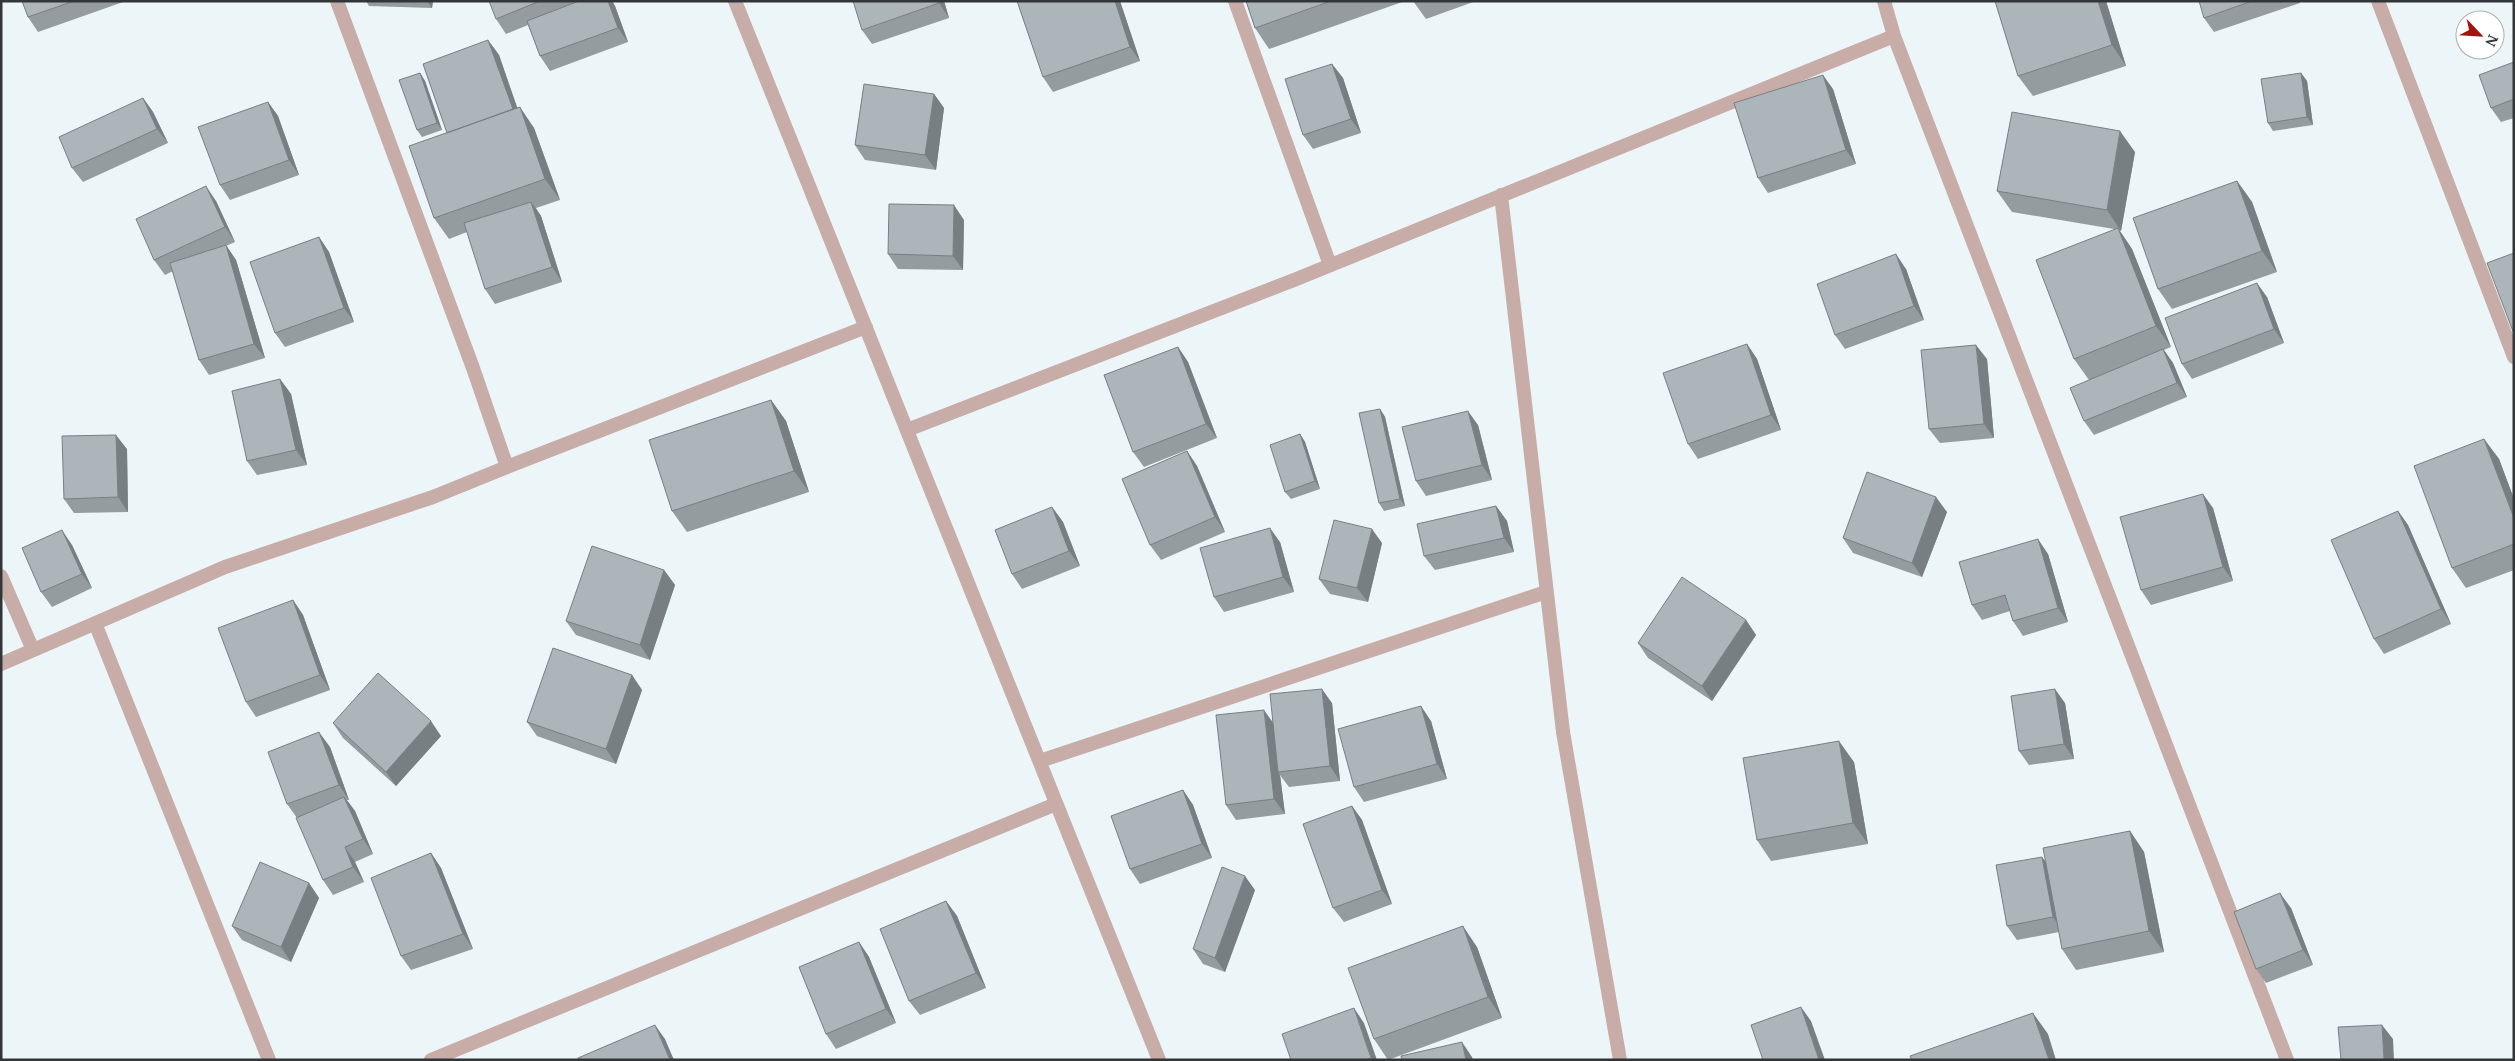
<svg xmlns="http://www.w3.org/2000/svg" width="2515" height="1061" viewBox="0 0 2515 1061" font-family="'Noto Serif',serif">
  <rect width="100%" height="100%" fill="#ecf6f9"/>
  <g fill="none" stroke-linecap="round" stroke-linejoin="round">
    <path stroke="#c8aca7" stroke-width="14" d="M735,1L1159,1060
      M1235,1L1330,265
      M1884,1L1894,36L2287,1060
      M2378,1L2514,357
      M1501,195L1563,732L1620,1060
      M907,430L1294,280L1894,36
      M507,467L866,327
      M1,576L33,650
      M95,623L269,1060
      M1,664L225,567L433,497L507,467L473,368L337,1
      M1040,761L1546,592
      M431,1060L1056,804"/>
  </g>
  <path fill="#949c9f" d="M22,1H126L38,32L28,17Z
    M366,1H433L432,8L369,6Z
    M489,1H612L615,6L628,42L550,71L540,56L528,25L506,34L496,19Z
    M944,1L949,18L872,44L862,30Z
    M1017,1H1120L1140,61L1053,92L1043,77Z
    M1246,1H1405L1269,49L1255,28Z
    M1413,1H1476L1426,19Z
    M1995,1H2106L2126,66L2033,96L2018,76Z
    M2199,1H2300V3L2214,32L2204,18Z
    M488,40L499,55L517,108L534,128L560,200L536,208L541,216L562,282L495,304L485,289L467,232L449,239L434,218L447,133Z
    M2514,62V118L2501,122L2491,108Z
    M1332,64L1343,78L1361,133L1313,149L1303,135Z
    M420,73L425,81L442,130L422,137L417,130Z
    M2301,73L2307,81L2313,125L2273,131L2268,123Z
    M1833,89L1856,164L1768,193L1758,178Z
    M934,94L944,108L936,170L865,160L855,145Z
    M143,98L153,112L168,143L83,182L72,168Z
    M268,102L278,116L299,175L230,200L220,185Z
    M2135,152L2121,231L2119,230L2132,249L2171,347L2164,350L2173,363L2187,397L2094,435L2084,421L2089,380L2074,359L2114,229L2012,212L1997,191Z
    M2237,181L2252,202L2277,272L2172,309L2158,289Z
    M216,201L235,242L226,246L236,260L265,358L209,375L199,360L173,271L165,275L154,260Z
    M964,220L963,270L898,269L888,254Z
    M319,237L329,252L354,322L285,347L275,333Z
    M1906,269L1924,320L1845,349L1835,335Z
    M2267,297L2284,343L2192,379L2182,364Z
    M1747,344L1757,359L1781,430L1698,459L1688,444Z
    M1178,347L1188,362L1217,438L1144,467L1133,452Z
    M1987,359L1994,438L1940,443L1929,429Z
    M280,379L291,394L307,465L257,475L247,461Z
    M771,400L786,421L809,492L687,532L672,511Z
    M1380,409L1385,417L1405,506L1384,511L1379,503Z
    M1478,425L1492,480L1426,496L1416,481Z
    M1300,434L1305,442L1320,489L1291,499L1285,492Z
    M2484,439L2499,459L2514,499V570L2466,588L2452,568Z
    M127,449L128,512L74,513L64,499Z
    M1187,451L1197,466L1225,532L1161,560L1150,545Z
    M1496,506L1507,521L1514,552L1435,570L1424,556Z
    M1052,507L1063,522L1080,566L1022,589L1012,574Z
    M2213,508L2233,581L2151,605L2141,590Z
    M2398,511L2408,525L2451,624L2384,654L2374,639Z
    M1947,512L1922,577L1853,553L1843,538Z
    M1280,542L1294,592L1224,612L1214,597Z
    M1382,543L1368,602L1330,594L1319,579Z
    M72,545L92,588L52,607L41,592Z
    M2048,554L2068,622L2023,636L2013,621L2010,611L1982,620L1972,605Z
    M664,570L675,585L650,660L576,635L566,621Z
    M293,600L303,615L330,690L256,717L246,702Z
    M1746,620L1756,635L1712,701L1648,658L1638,643Z
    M632,675L642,690L616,764L537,736L527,722Z
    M1332,703L1340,781L1289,787L1280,775L1285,814L1236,820L1226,805L1273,723Z
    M2065,703L2074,759L2029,765L2019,751Z
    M1431,721L1447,779L1364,802L1354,787Z
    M333,723L441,736L396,786L343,738Z
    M330,747L349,800H347L355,811L373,854L355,862L364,882L333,895L323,880L297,818L287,804Z
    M1854,762L1868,844L1771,861L1757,840Z
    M1183,790L1193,805L1212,858L1140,884L1130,869Z
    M1352,806L1362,820L1392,904L1344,922L1333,908Z
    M2130,831L2144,852L2164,952L2076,970L2062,949L2059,932L2017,940L2007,926L2042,857L2045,861Z
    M431,853L441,868L473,949L411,970L401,956Z
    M309,883L319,898L291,962L242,940L232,926Z
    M1255,890L1225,972L1203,964L1193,949Z
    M946,901L957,916L986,988L920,1015L909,1001Z
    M2291,908L2313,965L2266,983L2256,969Z
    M859,942L869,957L896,1023L836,1049L826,1034Z
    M1477,947L1502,1018L1388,1060L1374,1039Z"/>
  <path fill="#787f82" d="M427,1H433L432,8Z
    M608,1H612L615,6L628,42L618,28Z
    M938,1H944L949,18L939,3Z
    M1115,1H1120L1140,61L1130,47Z
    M2098,1H2106L2126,66L2112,45Z
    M488,40L499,55L523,124L513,109Z
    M1332,64L1343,78L1361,133L1351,119Z
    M420,73L425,81L442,130L437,123Z
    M2301,73L2307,81L2313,125L2307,117Z
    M1823,75L1833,89L1856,164L1846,150Z
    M934,94L944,108L936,170L925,155Z
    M143,98L153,112L168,143L157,129Z
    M268,102L278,116L299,175L289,160Z
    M520,107L534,128L560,200L545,179Z
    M2120,131L2135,152L2121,231L2107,210Z
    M2237,181L2252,202L2277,272L2262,251Z
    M206,186L216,201L235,242L225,227Z
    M531,202L541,216L562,282L552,267Z
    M954,205L964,220L963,270L953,256Z
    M2118,228L2132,249L2171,347L2156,326Z
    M319,237L329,252L354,322L344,308Z
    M226,245L236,260L265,358L254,344Z
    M1896,254L1906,269L1924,320L1914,306Z
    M2257,283L2267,297L2284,343L2274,329Z
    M1747,344L1757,359L1781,430L1771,415Z
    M1976,345L1987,359L1994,438L1984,424Z
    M1178,347L1188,362L1217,438L1206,424Z
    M2163,349L2173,363L2187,397L2177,383Z
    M280,379L291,394L307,465L296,450Z
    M771,400L786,421L809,492L794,471Z
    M1380,409L1385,417L1405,506L1400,499Z
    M1468,411L1478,425L1492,480L1482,465Z
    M1300,434L1305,442L1320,489L1315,481Z
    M116,435L127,449L128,512L118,497Z
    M2484,439L2499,459L2514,499V518Z
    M1187,451L1197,466L1225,532L1215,517Z
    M2203,494L2213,508L2233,581L2223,567Z
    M1936,497L1947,512L1922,577L1912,563Z
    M1496,506L1507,521L1514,552L1504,538Z
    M1052,507L1063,522L1080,566L1069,551Z
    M2398,511L2408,525L2451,624L2441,609Z
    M1270,528L1280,542L1294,592L1283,577Z
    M1372,529L1382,543L1368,602L1357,588Z
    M62,530L72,545L92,588L82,574Z
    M2038,539L2048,554L2068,622L2058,608Z
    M664,570L675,585L650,660L640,645Z
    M293,600L303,615L330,690L320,675Z
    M1746,620L1756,635L1712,701L1702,686Z
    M632,675L642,690L616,764L606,749Z
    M1322,689L1332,703L1340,781L1330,766Z
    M2055,689L2065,703L2074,759L2064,744Z
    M1421,706L1431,721L1447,779L1437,764Z
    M1264,710L1274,724L1278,772L1280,775L1285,814L1274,799Z
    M431,721L441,736L396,786L386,772Z
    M319,732L330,747L349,800L339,785Z
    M1839,741L1854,762L1868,844L1853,823Z
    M1183,790L1193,805L1212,858L1202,844Z
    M344,797L355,811L373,854L363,839Z
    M1352,806L1362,820L1392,904L1382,890Z
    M2130,831L2144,852L2164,952L2149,931Z
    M345,847L355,862L364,882L353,867Z
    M431,853L441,868L473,949L463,934Z
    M2042,857L2052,871L2063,931L2053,917Z
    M1245,876L1255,890L1225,972L1215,958Z
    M309,883L319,898L291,962L281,947Z
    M2280,893L2291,908L2313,965L2303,950Z
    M946,901L957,916L986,988L976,973Z
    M1463,926L1477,947L1502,1018L1488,997Z
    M859,942L869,957L896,1023L886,1009Z
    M1801,1007L1811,1021L1825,1060H1819Z
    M1354,1008L1364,1023L1377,1060H1372L1371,1058Z
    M2033,1013L2048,1034L2056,1060H2049Z
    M655,1025L665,1039L674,1060H670Z
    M2382,1025L2393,1039L2394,1060H2384Z
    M1462,1042L1472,1057L1473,1060H1466Z"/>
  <path fill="#acb5b9" stroke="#787f82" d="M22,1H74L28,17Z
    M489,1H540L496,19Z
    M579,1H608L618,28L540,56L527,21Z
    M853,1H938L939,3L862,30Z
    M1017,1H1115L1130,47L1043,77Z
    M1246,1H1331L1255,28Z
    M1995,1H2098L2112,45L2018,76Z
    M2199,1H2252L2204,18Z
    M488,40L513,109L447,133L423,64Z
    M2514,62V99L2491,108L2479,75Z
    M1332,64L1351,119L1303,135L1285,79Z
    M420,73L437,123L417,130L399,80Z
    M2301,73L2307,117L2268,123L2261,79Z
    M1823,75L1846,150L1758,178L1734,103Z
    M864,84L934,94L925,155L855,145Z
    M143,98L157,129L72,168L59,137Z
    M268,102L289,160L220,185L198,127Z
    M520,107L545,179L434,218L409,146Z
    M2012,112L2120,131L2107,210L1997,191Z
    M2237,181L2262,251L2158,289L2133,218Z
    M206,186L225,227L154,260L136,219Z
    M531,202L552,267L485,289L464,223Z
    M889,204L954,205L953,256L888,254Z
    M2118,228L2156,326L2074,359L2036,260Z
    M319,237L344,308L275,333L250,262Z
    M226,245L254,344L199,360L170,263Z
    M2514,253V334L2487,263Z
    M1896,254L1914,306L1835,335L1817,284Z
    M2257,283L2274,329L2182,364L2165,318Z
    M1747,344L1771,415L1688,444L1663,373Z
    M1976,345L1984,424L1929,429L1921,350Z
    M1178,347L1206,424L1133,452L1104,375Z
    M2163,349L2177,383L2084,421L2070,388Z
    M280,379L296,450L247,461L232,391Z
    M771,400L794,471L672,511L649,440Z
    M1380,409L1400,499L1379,503L1359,413Z
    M1468,411L1482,465L1416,481L1402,427Z
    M1300,434L1315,481L1285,492L1270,445Z
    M116,435L118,497L64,499L62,436Z
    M2484,439L2514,518V544L2452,568L2414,466Z
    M1187,451L1215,517L1150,545L1122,479Z
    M1867,472L1936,497L1912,563L1843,538Z
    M2203,494L2223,567L2141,590L2120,517Z
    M1496,506L1504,538L1424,556L1417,524Z
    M1052,507L1069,551L1012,574L995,530Z
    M2398,511L2441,609L2374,639L2331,540Z
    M1334,520L1372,529L1357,588L1319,579Z
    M1270,528L1283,577L1214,597L1200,548Z
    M62,530L82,574L41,592L22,548Z
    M2038,539L2058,608L2013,621L2005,595L1972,605L1959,562Z
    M592,546L664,570L640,645L566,621Z
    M1682,577L1746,620L1702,686L1638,643Z
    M293,600L320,675L246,702L218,628Z
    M553,648L632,675L606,749L527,722Z
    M378,673L431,721L386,772L333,723Z
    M1322,689L1330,766L1278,772L1270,694Z
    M2055,689L2064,744L2019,751L2011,696Z
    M1421,706L1437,764L1354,787L1338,729Z
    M1264,710L1274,799L1226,805L1216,715Z
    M319,732L339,785L287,804L268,752Z
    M1839,741L1853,823L1757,840L1743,758Z
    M1183,790L1202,844L1130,869L1111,816Z
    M344,797L363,839L345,847L353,867L323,880L296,818Z
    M1352,806L1382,890L1333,908L1303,824Z
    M2130,831L2149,931L2062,949L2043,848Z
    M431,853L463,934L401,956L371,878Z
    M2042,857L2053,917L2007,926L1996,865Z
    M260,862L309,883L281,947L232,926Z
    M1222,867L1245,876L1215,958L1193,949Z
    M2280,893L2303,950L2256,969L2234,912Z
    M946,901L976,973L909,1001L880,929Z
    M1463,926L1488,997L1374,1039L1348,968Z
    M859,942L886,1009L826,1034L799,967Z
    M1801,1007L1819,1060H1763L1751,1025Z
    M1354,1008L1371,1058L1365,1060H1291L1282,1034Z
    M2033,1013L2049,1060H1912L1910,1056Z
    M655,1025L670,1060H578V1058Z
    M2382,1025L2384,1060H2341L2338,1027Z
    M1462,1042L1466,1060H1402L1401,1056Z"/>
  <rect width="2515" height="1061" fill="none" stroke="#333638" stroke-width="5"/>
  <g transform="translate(2480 35) rotate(115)"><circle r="24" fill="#ffffff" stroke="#adafaf"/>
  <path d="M0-4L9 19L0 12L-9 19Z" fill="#a6120e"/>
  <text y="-8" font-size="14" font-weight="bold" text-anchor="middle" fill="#333638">N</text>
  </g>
</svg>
